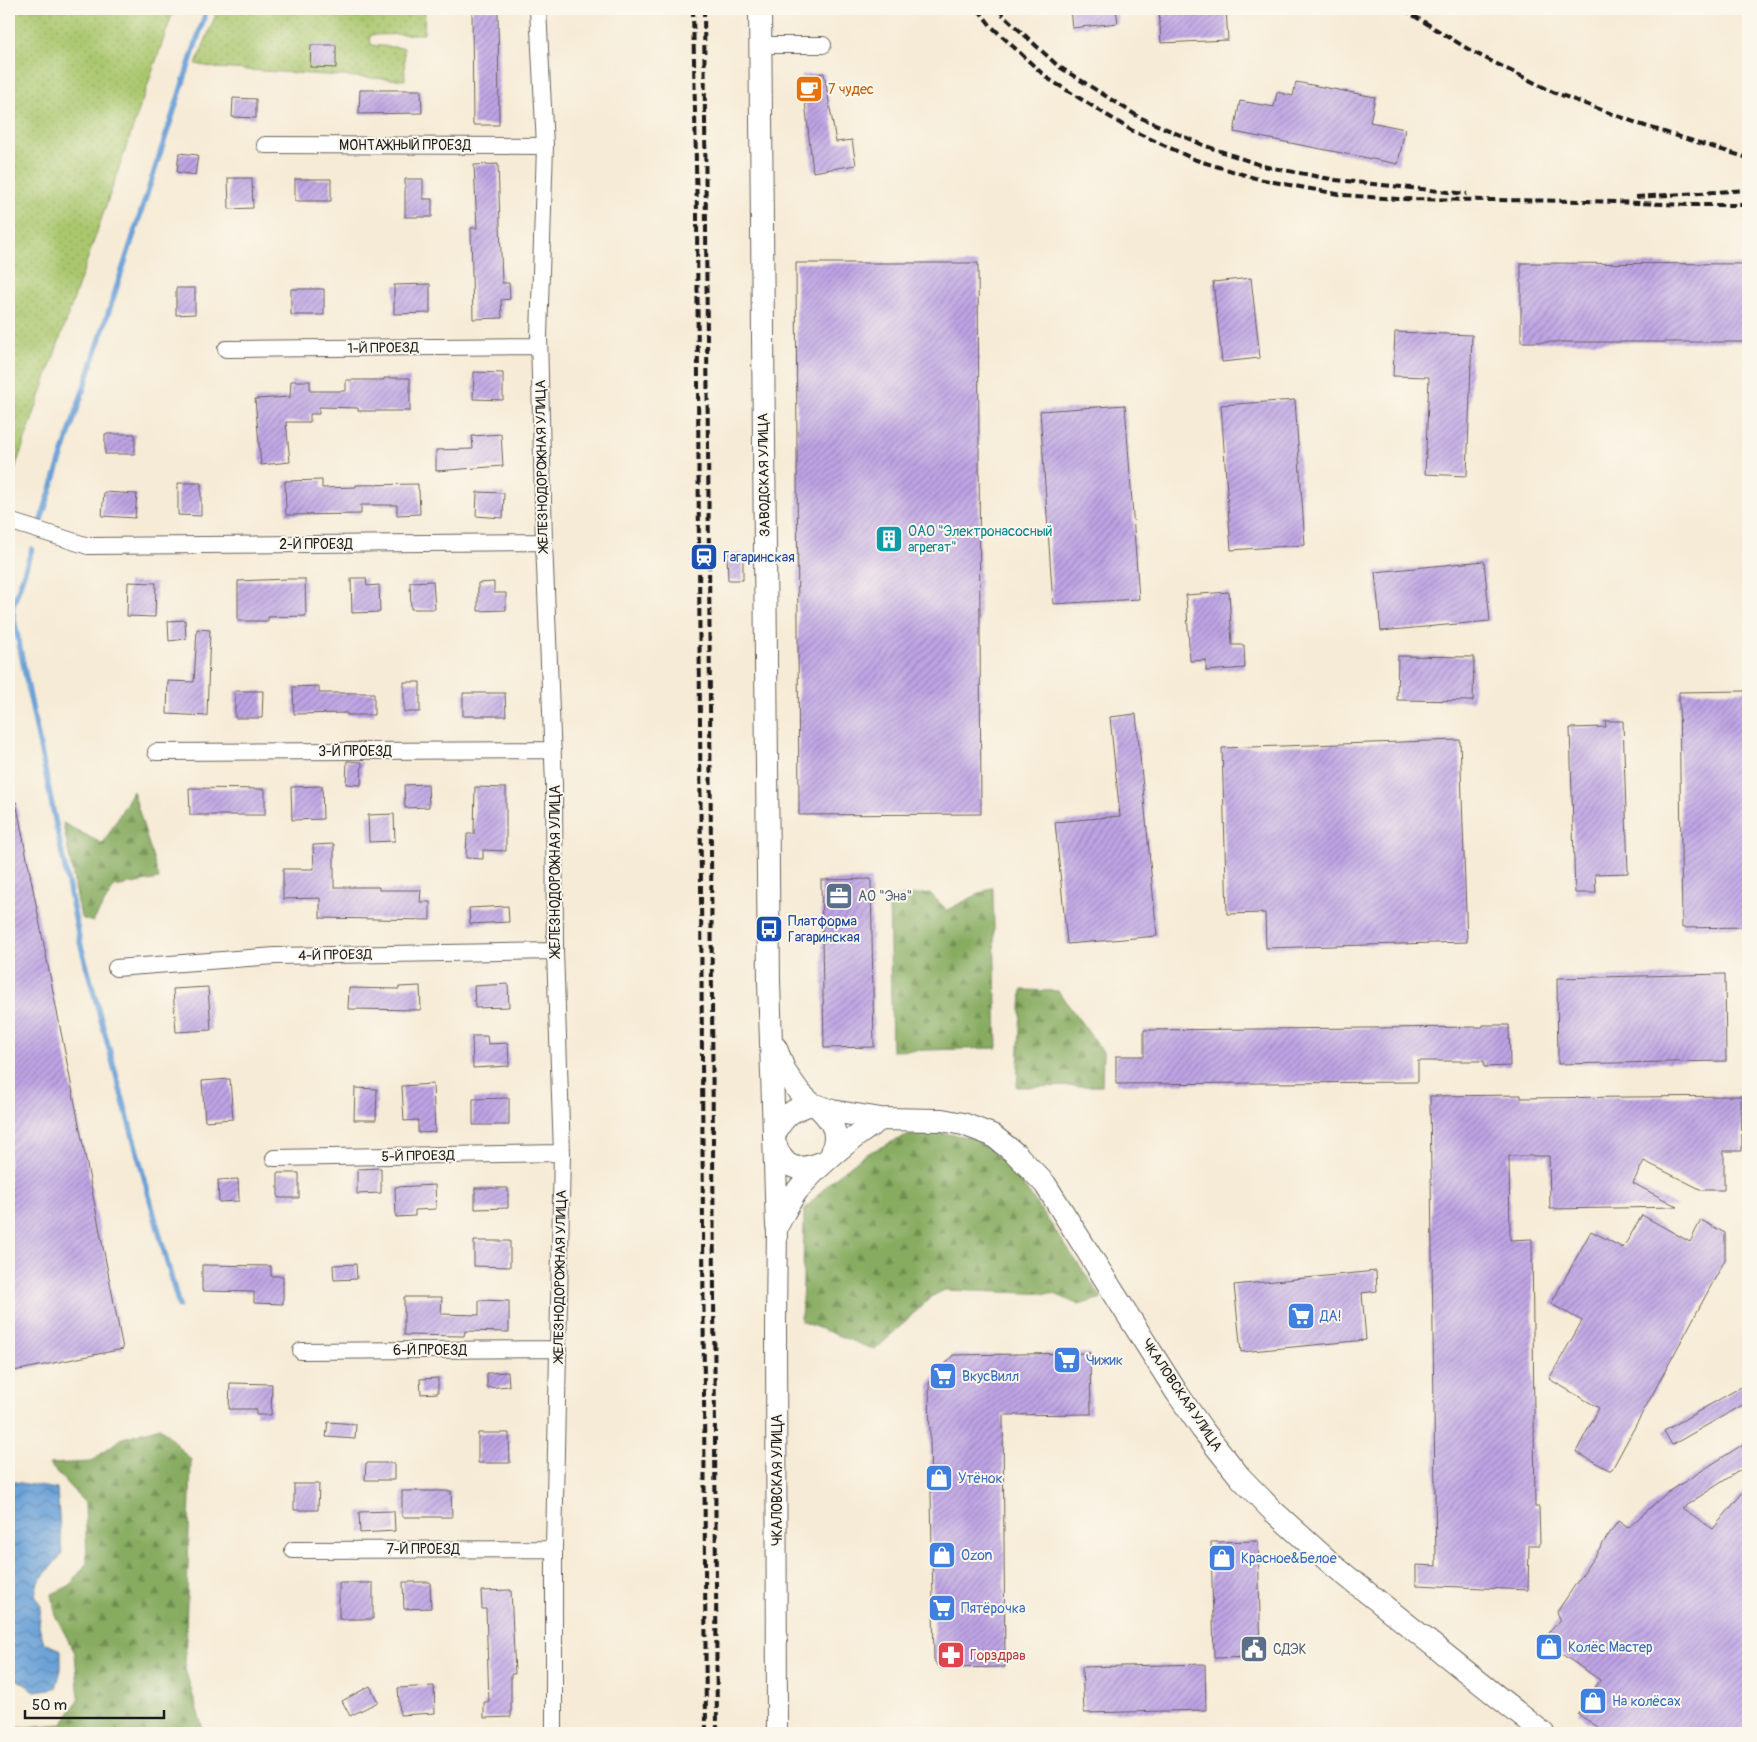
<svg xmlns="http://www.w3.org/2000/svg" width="1757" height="1742" viewBox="0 0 1757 1742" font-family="Pangolin,sans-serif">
  <defs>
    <pattern id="forest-firs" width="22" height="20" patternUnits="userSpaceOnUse" patternTransform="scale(1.25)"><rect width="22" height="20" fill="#87ac61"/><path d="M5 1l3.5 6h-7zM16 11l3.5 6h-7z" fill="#6e8b4f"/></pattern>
    <pattern id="garden-dots" width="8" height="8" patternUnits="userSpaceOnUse" patternTransform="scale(1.25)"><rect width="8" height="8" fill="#aac76e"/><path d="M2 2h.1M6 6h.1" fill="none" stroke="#92aa5f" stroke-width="1.8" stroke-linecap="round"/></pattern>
    <pattern id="water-waves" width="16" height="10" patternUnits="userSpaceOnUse" patternTransform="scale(1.25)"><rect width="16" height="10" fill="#69a0d7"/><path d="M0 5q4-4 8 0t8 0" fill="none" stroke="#5682ae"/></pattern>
    <pattern id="building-hatch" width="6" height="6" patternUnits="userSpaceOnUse" patternTransform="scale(1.25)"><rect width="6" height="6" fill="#bea4e5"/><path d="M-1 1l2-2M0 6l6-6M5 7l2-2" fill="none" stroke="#9a85b9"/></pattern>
  </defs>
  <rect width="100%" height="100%" fill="#fbf7ec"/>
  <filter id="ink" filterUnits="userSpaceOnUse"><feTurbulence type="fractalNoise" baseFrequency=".02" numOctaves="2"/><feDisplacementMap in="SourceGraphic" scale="10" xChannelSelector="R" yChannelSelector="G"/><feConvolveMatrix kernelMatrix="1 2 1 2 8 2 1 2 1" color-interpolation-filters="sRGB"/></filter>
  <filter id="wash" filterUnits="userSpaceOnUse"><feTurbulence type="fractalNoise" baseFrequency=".0096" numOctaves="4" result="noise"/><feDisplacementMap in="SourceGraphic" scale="20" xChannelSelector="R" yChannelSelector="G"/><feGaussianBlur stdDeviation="1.12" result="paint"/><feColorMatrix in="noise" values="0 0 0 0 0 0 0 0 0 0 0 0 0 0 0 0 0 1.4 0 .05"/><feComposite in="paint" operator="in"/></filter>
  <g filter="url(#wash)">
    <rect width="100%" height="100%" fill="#f6ebd6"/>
    <path fill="url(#forest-firs)" stroke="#52643e" d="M133,791L159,879L114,887L93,922L81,918L63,823L103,844Z
      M993,887L997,1048L892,1051L889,898L930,893L947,910Z
      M1022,990L1058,991L1103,1052L1102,1086L1017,1087Z
      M940,1133L978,1138L1009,1167L1034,1200L1102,1298L1079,1305L1055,1294L944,1290L931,1297L875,1350L801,1321L803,1281L804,1210L831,1181L864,1155L905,1136Z
      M160,1427L191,1460L185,1669L204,1733H17L14,1728L62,1724L79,1699L75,1653L56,1617L52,1594L69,1586L87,1563L85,1503L49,1464L91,1462L120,1439Z"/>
    <path fill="url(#garden-dots)" stroke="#637245" d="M9,9H174L9,486Z
      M218,9H425L424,34L370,35L371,45L404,48L405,80L216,68L196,64Z"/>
    <path fill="url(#water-waves)" stroke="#425e7a" d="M9,1481L57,1489L62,1554L38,1582L35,1595L41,1606L39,1626L44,1643L61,1650V1670L56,1688L35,1691L15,1678L9,1669Z"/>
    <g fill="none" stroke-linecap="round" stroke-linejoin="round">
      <path stroke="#69a0d7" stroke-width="5.5" d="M41,520L207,9
        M32,549L12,609L80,942L179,1306"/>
    </g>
    <g id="blocks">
      <path fill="url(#building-hatch)" d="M472,9H498L499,125H473Z
        M1070,9H1116L1118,23L1072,28Z
        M1159,9H1226L1228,40L1161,43Z
        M311,45H336V68L310,67Z
        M824,73L836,142L852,140L856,165L813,172L802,75Z
        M1296,82L1375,97L1370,122L1405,129L1398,164L1234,132L1240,101L1274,107L1277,92L1293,96Z
        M360,90H421L422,113L359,114Z
        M233,98L256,99V118L232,117Z
        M179,153L198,155L195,175L177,172Z
        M498,164L502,283H509L510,299L501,300L502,318L473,319L471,228H477L474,165Z
        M228,178H252L253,208L229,209Z
        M295,179H331V201H295Z
        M405,179H423V199H432V217H405Z
        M796,263H978L981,814L799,815Z
        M1521,263L1748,264V342H1521Z
        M1251,278L1260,358L1222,362L1213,282Z
        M430,284V313L394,314V285Z
        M176,288H195V314L176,315Z
        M291,289H324V315H291Z
        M1395,332L1472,335L1467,476L1425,474L1429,377L1393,376Z
        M474,372L503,373V400L473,399Z
        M384,378H410V411H358V408L319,407V414H310V422H286L290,462L261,465L255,399L290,397L291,381H310V391H346V380H384Z
        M1295,400L1305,545L1231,550L1221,405Z
        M1125,405L1139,599L1053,604L1040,411Z
        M105,434H135V454H105Z
        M501,434L503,466L436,471V450L473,449L472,436Z
        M322,480V488L356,487V485L418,484V489L419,490L420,514L397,515V505H361V514L286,515L285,481Z
        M178,483H201V516L178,515Z
        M104,492L137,494L135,518L102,516Z
        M477,492L504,493L503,518L476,516Z
        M743,553V580H728L727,554Z
        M1484,561L1490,621L1381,631L1375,572Z
        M351,578H366L367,586L379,585L380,612L352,613Z
        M287,579H305L306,616L268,617V621H238V581Z
        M433,581L435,609H411L410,582Z
        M128,582L156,583L155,617L127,616Z
        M494,582V593H506V610L478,611V583Z
        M1229,592L1232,645H1244L1245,668L1206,671V660L1190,661L1186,595Z
        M185,620L186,639L169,641L168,621Z
        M197,629L210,630L207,716L167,714L168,681L194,682Z
        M1398,656L1474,657L1473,701L1397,700Z
        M404,682H420V712H404Z
        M319,686V693H374V715H347V713L294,714L293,687Z
        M235,691H263L262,718H235Z
        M1745,691L1748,927L1682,928L1679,692Z
        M463,693H505L506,716H463Z
        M1136,714L1157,936L1067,944L1055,822L1120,816L1110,717Z
        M1605,721H1623L1628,873L1595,874L1596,893H1575L1570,728L1606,727Z
        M1460,740L1467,942L1266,948L1265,913L1227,914L1222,748Z
        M347,761L362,762L361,785L346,784Z
        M428,784L429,807L405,808L404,785Z
        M322,786L323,819L292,820L291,787Z
        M475,787L506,788V851L483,850V859L466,858L467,834H474Z
        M189,788L265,789V815H190Z
        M16,802L123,1349L9,1372V803Z
        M394,814L395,841L369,842L368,815Z
        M334,844V887H379V890H421L420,902H430V920L320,918V898L283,899V869H314L313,845Z
        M871,879L874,1047L824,1048L821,880Z
        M508,906L509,922L470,924L469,908Z
        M1725,974L1726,1061L1558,1064L1557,978Z
        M508,984L509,1007L475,1008L474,986Z
        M420,986L421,1010L348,1009L349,988L399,989V987Z
        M208,987L211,1030L176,1032L173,989Z
        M1483,1025H1509L1510,1066L1484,1067V1061H1418V1082L1116,1084V1056H1144V1030L1483,1027Z
        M472,1036H487L488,1044L508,1043L509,1066L473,1068Z
        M230,1079L233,1119L205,1121L202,1081Z
        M433,1084L435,1132L418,1133V1120L404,1121L402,1086Z
        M355,1088L377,1089L376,1120H354Z
        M1521,1095V1098L1741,1096L1742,1151H1724V1190H1702L1644,1161L1633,1183L1678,1207L1550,1209L1549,1156H1509L1510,1240L1532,1239L1535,1507H1539L1540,1545H1529L1528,1590L1416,1585V1565L1436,1566L1430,1096Z
        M509,1098V1125H473V1099Z
        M381,1168V1193L357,1194V1169Z
        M278,1173H299V1198H278Z
        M238,1179L239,1201L219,1202L218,1180Z
        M435,1185L436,1209L415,1210V1216L396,1217L395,1187Z
        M475,1188H508V1208L475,1209Z
        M1642,1215L1690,1242L1701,1220L1725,1233V1260L1611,1471L1576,1452L1599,1408L1549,1379L1582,1321L1551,1304L1591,1231L1623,1248Z
        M474,1241H510V1267L474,1266Z
        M356,1264L357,1279L334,1280L333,1265Z
        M202,1265L271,1266V1276H283V1304L254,1303V1292L202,1291Z
        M1376,1271L1377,1291L1362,1293L1366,1340L1241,1352L1234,1285Z
        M404,1297H442L441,1314L479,1315V1300L509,1301V1332L465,1331L464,1336L404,1335Z
        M1090,1353L1091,1414L1003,1415L1005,1667L941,1668L934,1661L929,1383L953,1355Z
        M508,1372L509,1386L487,1388V1373Z
        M438,1378V1393L421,1394L420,1379Z
        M230,1383L272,1384L271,1415H256V1409H229Z
        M1748,1383V1402L1672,1445L1664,1431Z
        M328,1422L356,1424L355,1439L326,1437Z
        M478,1433H509L510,1463H478Z
        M1748,1441V1465L1682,1508L1713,1529L1748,1486V1733H1607L1578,1714L1600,1680L1557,1651L1553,1657L1539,1646L1560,1619L1557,1612L1618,1521L1628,1528L1664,1495Z
        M366,1463H394V1480H365Z
        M294,1484H319L318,1510H294Z
        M402,1491H451L452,1517H402Z
        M394,1511L395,1531L360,1533L359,1512Z
        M1258,1541L1261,1657L1214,1658L1211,1542Z
        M403,1582H430L431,1608L404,1609Z
        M339,1583H373V1619H339Z
        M511,1590L515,1674H511V1717L484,1718V1702H489L486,1609H482L481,1591Z
        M1205,1664L1206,1710L1084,1713L1082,1667Z
        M370,1686L378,1702L350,1716L342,1701Z
        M434,1686L435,1713L400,1715L398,1688Z"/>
    </g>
  </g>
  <g filter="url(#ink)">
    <use href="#blocks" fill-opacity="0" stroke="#68645d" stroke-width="1"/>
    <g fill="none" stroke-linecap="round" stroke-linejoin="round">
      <g stroke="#68645d" stroke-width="18">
        <path id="minor" d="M538,9L545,146L539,336L544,542L554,784L555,951L562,1153L554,1549V1733
          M760,45H823
          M265,145L545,146
          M226,349L539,346
          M9,521L88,546L544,542
          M156,752L553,750
          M116,968L275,956L555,951
          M274,1158L562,1153
          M301,1351L558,1349
          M293,1550L554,1549"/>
      </g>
      <g stroke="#68645d" stroke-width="22">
        <path id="tertiary" d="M777,1733L776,1323L777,1226"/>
      </g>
      <g stroke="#68645d" stroke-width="24">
        <path id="secondary" d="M760,9L769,982L777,1226C783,1215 789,1202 796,1192C820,1163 850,1139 881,1119
          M776,1048L785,1072L800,1093L812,1104L832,1111L881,1119L942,1120L963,1124L992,1135L1016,1154L1045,1184L1177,1393L1202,1429L1240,1477L1273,1511L1334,1566L1543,1733
          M818,1107C835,1124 839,1133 831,1156
          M774,1136C782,1117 792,1109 812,1104
          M775,1143C784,1171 799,1172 824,1162"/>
      </g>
      <use href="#minor" stroke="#fff" stroke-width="16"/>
      <use href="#tertiary" stroke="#fff" stroke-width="20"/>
      <use href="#secondary" stroke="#fff" stroke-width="22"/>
      <path stroke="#1c1c1c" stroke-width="4" stroke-dasharray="8 4" stroke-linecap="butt" d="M693,9L697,215L706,1733
        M704,9L709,557L717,1733
        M978,9L991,26L1047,78L1131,130L1196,160L1258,179L1343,195L1397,199L1588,201L1689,205H1748
        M999,9L1003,15L1058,66L1139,117L1203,145L1263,166L1336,180L1467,194
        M1403,9L1473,52L1553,92L1645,126L1748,158
        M1741,9L1748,14
        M1636,197L1748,190"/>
    </g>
  </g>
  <defs>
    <g id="cafe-square" transform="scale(1.4375)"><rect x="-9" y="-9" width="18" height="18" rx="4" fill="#e8710a" stroke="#fbf7ec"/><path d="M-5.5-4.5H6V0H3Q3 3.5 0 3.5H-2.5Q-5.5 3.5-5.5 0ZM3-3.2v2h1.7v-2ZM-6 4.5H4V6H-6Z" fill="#fff"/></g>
    <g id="building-square" transform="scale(1.4375)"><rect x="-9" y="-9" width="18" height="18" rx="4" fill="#0f9aa8" stroke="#fbf7ec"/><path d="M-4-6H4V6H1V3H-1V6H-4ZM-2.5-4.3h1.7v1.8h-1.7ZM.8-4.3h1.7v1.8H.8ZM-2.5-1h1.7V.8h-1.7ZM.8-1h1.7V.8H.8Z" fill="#fff"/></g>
    <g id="station-square" transform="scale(1.4375)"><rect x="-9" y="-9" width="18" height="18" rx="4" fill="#1a4fb4" stroke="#fbf7ec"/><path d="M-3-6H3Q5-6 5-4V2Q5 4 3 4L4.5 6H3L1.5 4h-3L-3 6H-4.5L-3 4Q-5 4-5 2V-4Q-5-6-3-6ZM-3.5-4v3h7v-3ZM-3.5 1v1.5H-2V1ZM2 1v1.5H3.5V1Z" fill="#fff"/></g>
    <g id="office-square" transform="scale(1.4375)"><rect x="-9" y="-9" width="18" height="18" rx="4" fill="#5c6f8a" stroke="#fbf7ec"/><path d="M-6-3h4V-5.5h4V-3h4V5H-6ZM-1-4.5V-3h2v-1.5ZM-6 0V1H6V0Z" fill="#fff"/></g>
    <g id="bus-square" transform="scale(1.4375)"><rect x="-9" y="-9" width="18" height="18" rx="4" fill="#1a4fb4" stroke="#fbf7ec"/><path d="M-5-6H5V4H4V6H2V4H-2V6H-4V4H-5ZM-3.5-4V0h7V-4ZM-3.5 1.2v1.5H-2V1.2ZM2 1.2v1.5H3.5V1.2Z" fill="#fff"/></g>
    <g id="supermarket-square" transform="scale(1.4375)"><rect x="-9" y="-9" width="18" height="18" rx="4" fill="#3f7fe0" stroke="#fbf7ec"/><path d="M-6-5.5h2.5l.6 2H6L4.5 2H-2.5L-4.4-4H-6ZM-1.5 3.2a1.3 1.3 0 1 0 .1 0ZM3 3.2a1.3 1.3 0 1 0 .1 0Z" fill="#fff"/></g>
    <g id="shop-square" transform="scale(1.4375)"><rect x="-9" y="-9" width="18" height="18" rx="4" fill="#3f7fe0" stroke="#fbf7ec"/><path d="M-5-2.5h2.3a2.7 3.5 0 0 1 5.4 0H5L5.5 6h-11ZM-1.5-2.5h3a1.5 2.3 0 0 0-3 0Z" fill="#fff"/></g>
    <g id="civic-square" transform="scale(1.4375)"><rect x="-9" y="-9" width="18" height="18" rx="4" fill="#5c6f8a" stroke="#fbf7ec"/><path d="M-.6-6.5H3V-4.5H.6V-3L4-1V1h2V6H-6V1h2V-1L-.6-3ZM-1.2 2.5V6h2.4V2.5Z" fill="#fff"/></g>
    <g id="pharmacy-square" transform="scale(1.4375)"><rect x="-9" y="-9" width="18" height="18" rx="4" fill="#e0444e" stroke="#fbf7ec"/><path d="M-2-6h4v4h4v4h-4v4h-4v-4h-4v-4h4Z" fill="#fff"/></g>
  </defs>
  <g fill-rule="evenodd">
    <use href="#cafe-square" x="809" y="89"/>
    <use href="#building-square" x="889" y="539"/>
    <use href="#station-square" x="704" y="557"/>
    <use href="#office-square" x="839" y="896"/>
    <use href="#bus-square" x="769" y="929"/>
    <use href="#supermarket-square" x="1301" y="1316"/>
    <use href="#supermarket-square" x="1067" y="1360"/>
    <use href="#supermarket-square" x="943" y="1376"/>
    <use href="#shop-square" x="939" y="1478"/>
    <use href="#shop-square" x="942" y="1555"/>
    <use href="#shop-square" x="1222" y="1558"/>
    <use href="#supermarket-square" x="942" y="1608"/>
    <use href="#shop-square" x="1549" y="1647"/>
    <use href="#civic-square" x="1254" y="1649"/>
    <use href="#pharmacy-square" x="951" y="1655"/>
    <use href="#shop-square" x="1593" y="1701"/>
  </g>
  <g text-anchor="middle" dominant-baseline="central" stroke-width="4" stroke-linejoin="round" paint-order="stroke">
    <g font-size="14" fill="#c56008" stroke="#fbf7ec" text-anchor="start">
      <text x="828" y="89">7 чудес</text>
    </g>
    <g font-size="14" fill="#1c1c1c" stroke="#fbf7ec">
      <text x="405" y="145">МОНТАЖНЫЙ ПРОЕЗД</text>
      <text transform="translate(383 348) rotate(-1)">1-Й ПРОЕЗД</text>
      <text transform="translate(542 466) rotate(-91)">ЖЕЛЕЗНОДОРОЖНАЯ УЛИЦА</text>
      <text transform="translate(764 475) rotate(-91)">ЗАВОДСКАЯ УЛИЦА</text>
      <text x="316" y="544">2-Й ПРОЕЗД</text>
      <text x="355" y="751">3-Й ПРОЕЗД</text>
      <text transform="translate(555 871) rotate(-90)">ЖЕЛЕЗНОДОРОЖНАЯ УЛИЦА</text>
      <text transform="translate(335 955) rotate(-1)">4-Й ПРОЕЗД</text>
      <text transform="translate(418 1156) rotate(-1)">5-Й ПРОЕЗД</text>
      <text transform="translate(560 1276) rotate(-89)">ЖЕЛЕЗНОДОРОЖНАЯ УЛИЦА</text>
      <text x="430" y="1350">6-Й ПРОЕЗД</text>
      <text transform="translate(1182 1395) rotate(56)">ЧКАЛОВСКАЯ УЛИЦА</text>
      <text transform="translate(777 1480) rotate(-90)">ЧКАЛОВСКАЯ УЛИЦА</text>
      <text x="423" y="1549">7-Й ПРОЕЗД</text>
    </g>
    <g font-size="14" fill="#0d838f" stroke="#fbf7ec" text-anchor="start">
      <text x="908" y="531">ОАО "Электронасосный<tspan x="908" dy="16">агрегат"</tspan></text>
    </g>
    <g font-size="14" fill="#164399" stroke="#fbf7ec" text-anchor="start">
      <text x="723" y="557">Гагаринская</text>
      <text x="788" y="921">Платформа<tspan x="788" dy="16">Гагаринская</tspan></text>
    </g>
    <g font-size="14" fill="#4e5e75" stroke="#fbf7ec" text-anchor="start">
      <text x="858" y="896">АО "Эна"</text>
      <text x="1273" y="1649">СДЭК</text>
    </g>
    <g font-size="14" fill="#366cbe" stroke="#fbf7ec" text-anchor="start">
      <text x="1320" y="1316">ДА!</text>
      <text x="1086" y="1360">Чижик</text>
      <text x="962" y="1376">ВкусВилл</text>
      <text x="958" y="1478">Утёнок</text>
      <text x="961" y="1555">Ozon</text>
      <text x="1241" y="1558">Красное&amp;Белое</text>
      <text x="961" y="1608">Пятёрочка</text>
      <text x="1568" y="1647">Колёс Мастер</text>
      <text x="1612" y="1701">На колёсах</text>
    </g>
    <g font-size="14" fill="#be3a42" stroke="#fbf7ec" text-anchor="start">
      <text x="970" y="1655">Горздрав</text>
    </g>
  </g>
  <rect width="1757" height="1742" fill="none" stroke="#fbf7ec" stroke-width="30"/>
  <path d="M25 1710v8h139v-8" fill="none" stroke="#1c1c1c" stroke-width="2.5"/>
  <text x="32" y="1710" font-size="15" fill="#1c1c1c" stroke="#fbf7ec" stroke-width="4" paint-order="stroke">50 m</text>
</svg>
